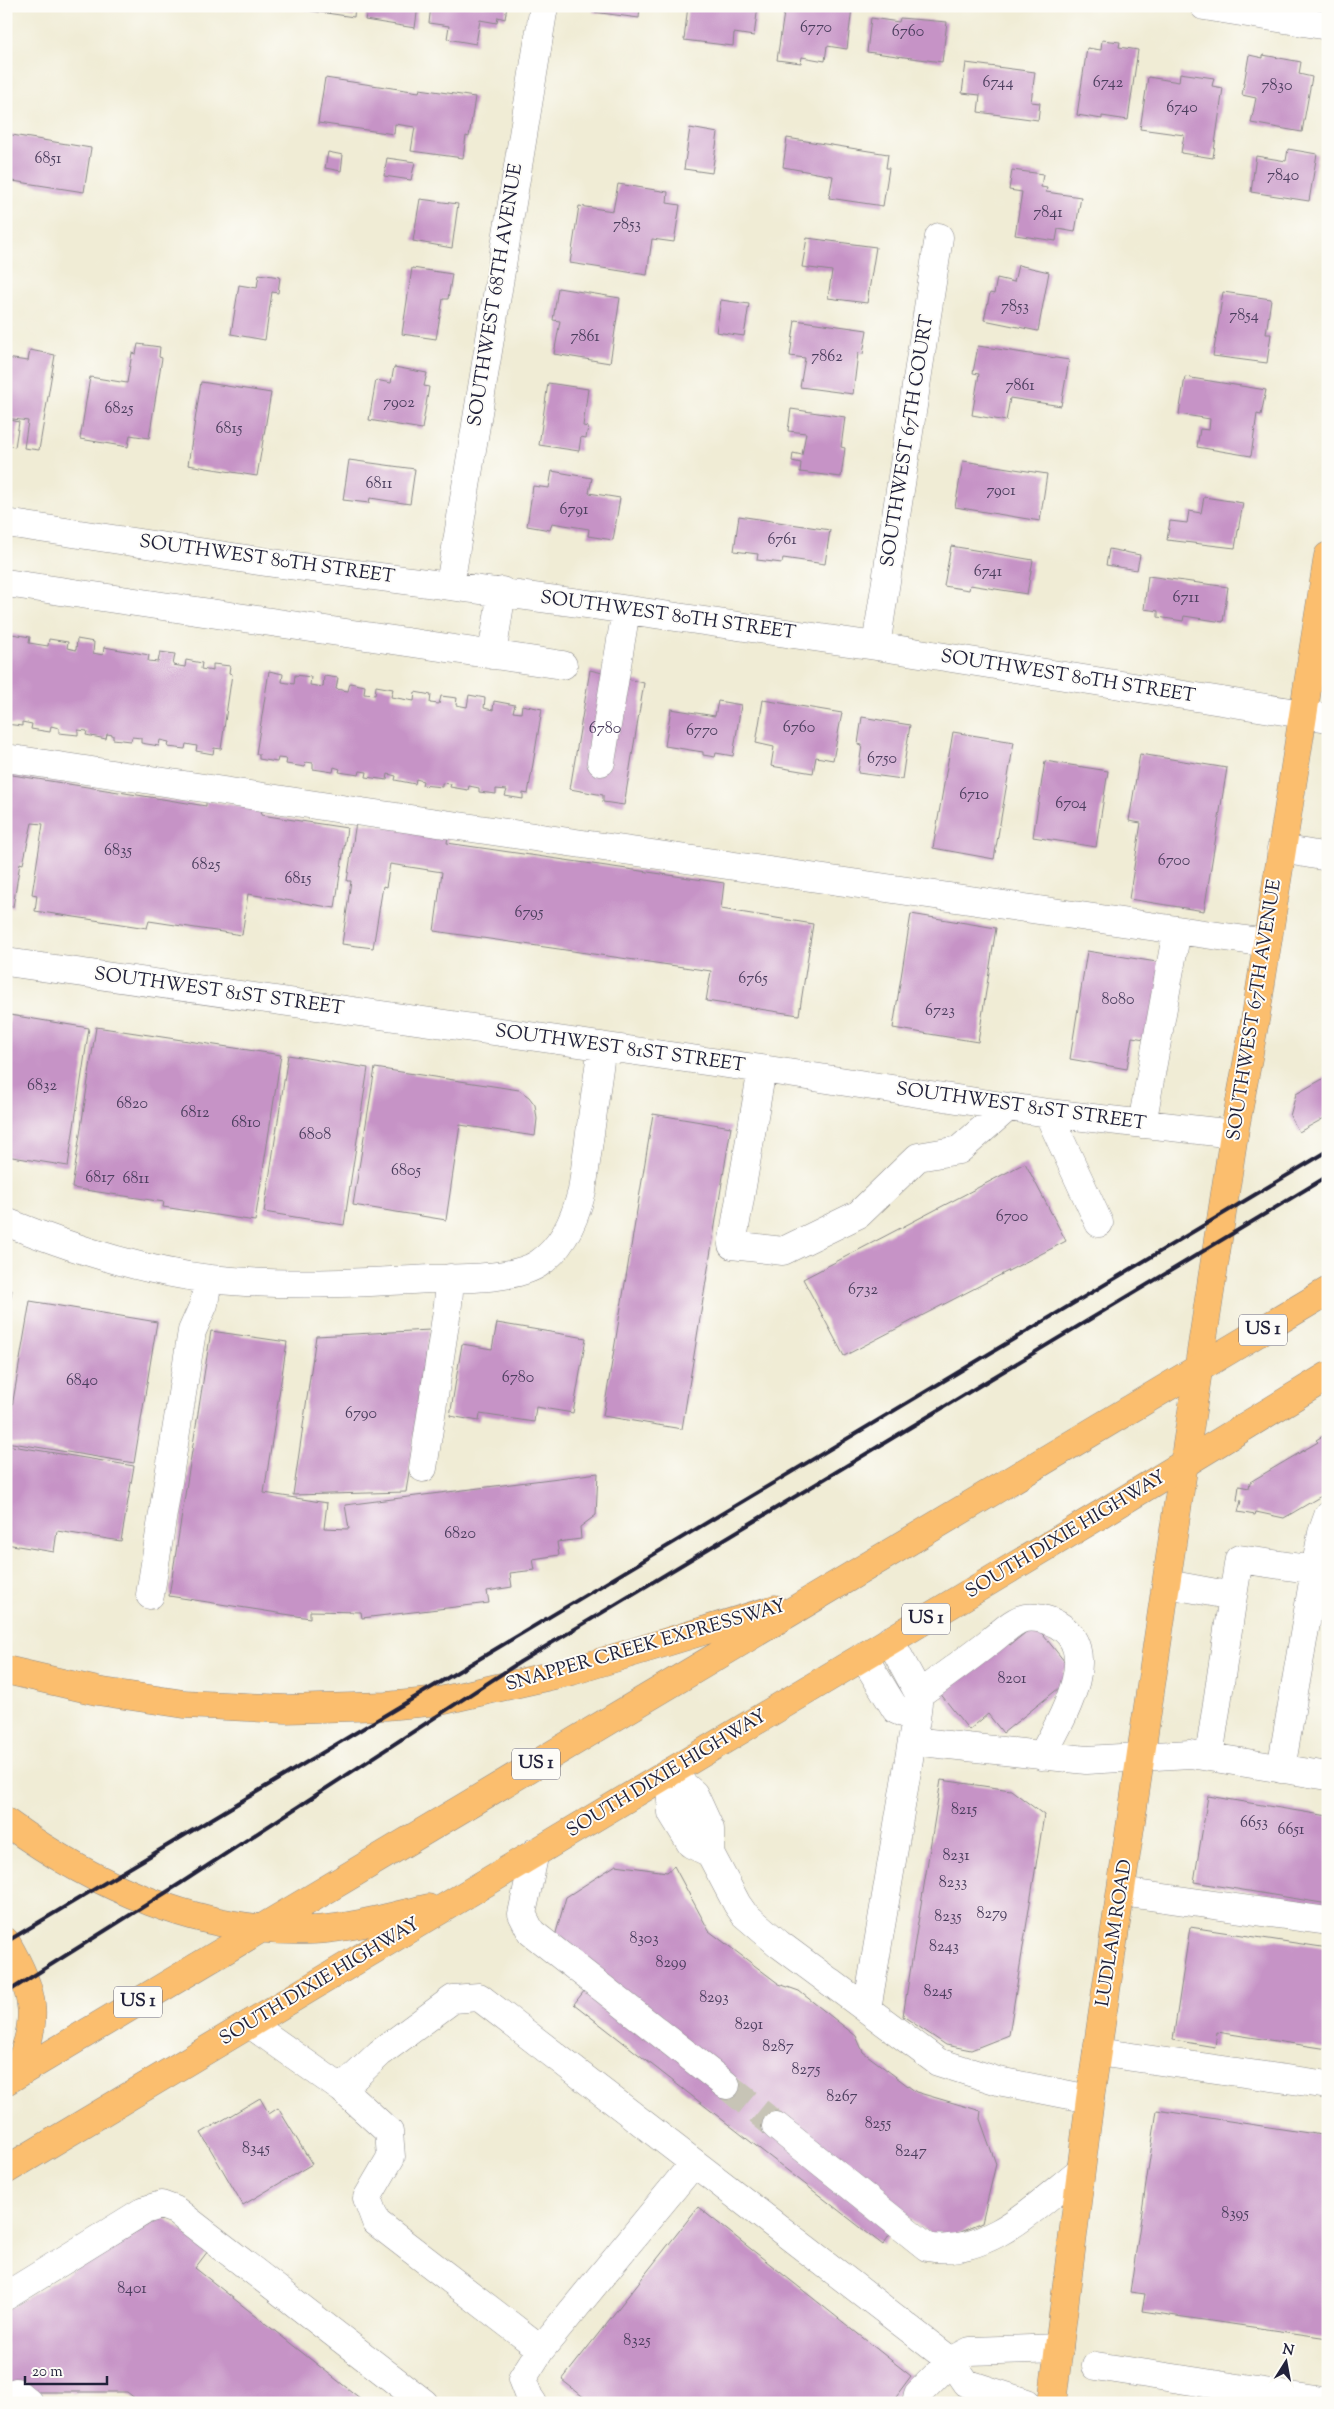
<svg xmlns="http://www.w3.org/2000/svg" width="1334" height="2409" viewBox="0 0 1334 2409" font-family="'Sorts Mill Goudy',serif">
  <rect width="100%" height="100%" fill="#fdfcf7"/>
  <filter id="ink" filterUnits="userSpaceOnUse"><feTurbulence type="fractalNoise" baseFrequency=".02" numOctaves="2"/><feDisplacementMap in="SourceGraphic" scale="10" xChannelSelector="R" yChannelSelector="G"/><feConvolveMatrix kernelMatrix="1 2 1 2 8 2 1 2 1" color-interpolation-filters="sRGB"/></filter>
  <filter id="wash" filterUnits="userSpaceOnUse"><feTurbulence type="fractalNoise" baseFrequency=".0096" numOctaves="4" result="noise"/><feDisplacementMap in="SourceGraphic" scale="20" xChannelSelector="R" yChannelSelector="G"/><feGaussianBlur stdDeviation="1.12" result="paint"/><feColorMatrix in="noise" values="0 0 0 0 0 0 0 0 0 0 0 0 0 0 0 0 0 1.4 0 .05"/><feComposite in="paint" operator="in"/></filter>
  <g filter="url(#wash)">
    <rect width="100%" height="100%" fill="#f0ecd5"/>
    <g id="blocks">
      <path fill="#c693c6" d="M306,6H355L354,17L305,10Z
        M368,6H418L415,28L365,20Z
        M431,6H507L505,19L498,17L497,23L480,20L476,44L447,39L449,26L429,23Z
        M594,6H640L639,18L593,12Z
        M688,6H758L754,36L734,33L733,46L684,40Z
        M785,6L828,10V6L852,8L847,49L827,46L825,61L802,57L801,63L777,60Z
        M871,18L899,22L900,18L947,22L942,62L867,52Z
        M1102,40L1120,42L1119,47L1138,50L1128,120L1102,116V119L1077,115L1087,48L1101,50Z
        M1249,55L1263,58V55L1301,62L1299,74L1312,77L1302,132L1251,123L1256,98L1242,95Z
        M966,63L1035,72L1031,102L1040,103L1038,120L978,112L980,95L962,93Z
        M1180,73L1214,78L1212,86L1223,88L1213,158L1181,153L1184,135L1140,129L1148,77L1179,82Z
        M325,78L419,92L420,89L475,97L469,137L466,136L463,158L411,151L415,127L395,124L394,134L318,123Z
        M690,128L718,133L712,173L684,169Z
        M6,134L91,148L84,192L6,180Z
        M787,138L888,154L886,168H889L883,206L829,198L833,176L783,167Z
        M1288,149L1317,154L1309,201L1251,192L1256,156L1286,161Z
        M328,152L343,155L341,171L325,168Z
        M387,158L415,162L411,180L384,176Z
        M1012,170L1043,174L1041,187L1047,188L1046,192L1081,197L1075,232L1058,229L1056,241L1015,235L1022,192L1009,190Z
        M618,184L668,192L667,203L680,205L674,242L652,239L647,275L570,263L579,206L613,211Z
        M420,199L458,204L452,248L413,241Z
        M807,238L876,247L867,303L828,298L832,271L802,267Z
        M1018,265L1049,272L1038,331L984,320L990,293L994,294L997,278L1014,282Z
        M412,268L452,274L448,299H443L436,339L402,334Z
        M259,274L280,277L278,293L272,292L265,340L231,334L239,285L257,288Z
        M558,288L620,298L610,363L554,354L560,321L553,320Z
        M1223,292L1271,299L1266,334H1271L1267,363L1213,356Z
        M721,300L749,304L744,336L716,332Z
        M795,320L867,330L863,354L858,353L853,394L800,387L805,358L790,356Z
        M138,344L160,347L159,357L162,358L149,438L130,435L128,447L80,439L90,377L127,383L132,353L136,354Z
        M978,346L1069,360L1061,406L1010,398L1006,421L972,415L979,374L973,373Z
        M30,350L55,355L39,450L24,448L28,421L6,418V358L28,361Z
        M394,367L427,373L424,386L429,387L422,429L369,420L376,380L391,383Z
        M1185,377L1266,390L1261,415L1257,414L1251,456L1197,447L1200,429L1209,430L1210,419L1179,414Z
        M201,382L271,393L257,476L188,465Z
        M548,383L588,389L583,426L588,427L586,438L581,437L579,451L539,445Z
        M791,409L845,417L841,447L845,448L841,477L800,472L801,463L792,461L793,453L802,455L806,433L788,431Z
        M6,419L19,422L15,447L6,445Z
        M349,460L415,469L410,504L370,498L369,503L343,500Z
        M963,461L1047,474L1040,521L955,507Z
        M552,471L592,478L589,493L620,498L613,540L588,536L589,529L552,523L550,530L527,526L533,486L549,488Z
        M1204,497L1243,503L1235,548L1167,540L1170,521L1187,523L1189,511L1201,513Z
        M739,516L830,530L825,564L783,558L782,563L757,560L758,554L734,551Z
        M951,546L1033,560L1027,594L970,585L969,590L944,586Z
        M1109,549L1140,555L1137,570L1106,565Z
        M1148,576L1228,587L1223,622L1184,616L1183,621L1158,617V611L1144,609Z
        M12,634L30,637L29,643L48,646L49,639L68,642L67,648L76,650L77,639L94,642L93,653L103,655L104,647L149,655L148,661L158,662L160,652L175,654L173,665L185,667L186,660L202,663L201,669L213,671V664L230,666L229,673L232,674L221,749L214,748L213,754L196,751L197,746L186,744L185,749L168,747L169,742L160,740L159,746L141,743V738L132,737L131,741L113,739V735L107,734L106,739L86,735L87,731L78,730V735L59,733V728L51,726L50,732L31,729L32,724L22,722V726L6,724V641H11Z
        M590,670L644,683L624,805L603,802V795L570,789Z
        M269,671L283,674L282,682L294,684L295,675L311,677L310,685L323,687L324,676L338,678L336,689L348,691L350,683L365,686L364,694L375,695L376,686L393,689L391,697L414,701L415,692L431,695L430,703L439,704L441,696L457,698L456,705L467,707L469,695L485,698L484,708L493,710L494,701L515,705L513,712L521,713L522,705L542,709L528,794L523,793V799L505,796L507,790L496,789V794L479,792V788L469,786L468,790L450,787L451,784L442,783V787L422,785L423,781L416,779L415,784L395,780L396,776L388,774L387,780L366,777L367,772L360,771L359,775L339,772L340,769L334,767L333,772L313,769V763L306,762L305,767L286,764L287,759L278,758L277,762L259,759V754H256Z
        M763,700L842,713L833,760L816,757L813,773L771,766L774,747L756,743Z
        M718,701L741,705L733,756L716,753L715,757L703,755V752L665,746L671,709L715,716Z
        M862,717L910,725L902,779L858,773L862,745L858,744Z
        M953,732L1014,742L994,859L933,848Z
        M1140,754L1227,768L1204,911L1129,899L1141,823L1129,821Z
        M1045,761L1108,771L1096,847L1033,837Z
        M6,774L206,806V801L262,809L261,815L347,828L335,908L248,894L242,935L149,921L147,928L35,911L37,895L32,894L43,824L32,823L23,864L20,863L13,907L6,906Z
        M356,822L448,836L447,843L724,883L721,909L813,924L799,1015L706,1001L711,971L434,931L442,872L390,864L386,887L383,886L373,948L342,944L351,881H347Z
        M911,914L996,928L978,1042L893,1028Z
        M1087,951L1163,963L1151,1040L1132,1037L1127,1069L1070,1059Z
        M10,1015L89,1028L68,1166L6,1156V1037Z
        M96,1027L281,1055L255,1221L163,1207L164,1202L72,1188Z
        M288,1055L368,1068L344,1225L264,1212Z
        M375,1068L519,1090L529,1097L535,1105L537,1119L535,1136L460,1125L446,1220L353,1205Z
        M1328,1076V1116L1299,1132L1290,1116L1296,1094Z
        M653,1114L731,1127L682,1429L603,1416Z
        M1025,1163L1066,1241L844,1356L803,1279Z
        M6,1289L12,1290L7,1321H6Z
        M30,1301L157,1322L134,1463L6,1442Z
        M497,1323L586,1338L573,1413L536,1407L534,1422L480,1414L479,1421L450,1416L462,1344L492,1349Z
        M430,1330L406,1492L293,1495L316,1336Z
        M211,1331L287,1342L264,1493L327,1503L324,1528L349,1529L345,1505L598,1473L596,1515L580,1527L581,1539L557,1542L559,1555L533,1559L535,1570L510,1573L512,1587L487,1591L489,1603L362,1618L361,1612L310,1611V1618L169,1596Z
        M1328,1433V1492L1284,1518L1256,1512L1255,1515L1238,1512L1241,1501L1237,1500L1239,1486L1249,1488L1250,1482L1318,1442L1316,1440Z
        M6,1445L134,1466L121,1541L57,1531L54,1552L6,1544Z
        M1035,1625L1069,1667L1063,1672L1069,1680L1003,1733L988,1714L969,1730L939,1692L1005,1640L1010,1645Z
        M941,1780L1011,1790L1044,1815L1009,2035L971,2050L946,2045L903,2016Z
        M1208,1796L1328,1816V1904L1194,1882Z
        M616,1865L667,1872L674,1866L709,1931L779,1984L799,1991L856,2036L863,2052L916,2092L981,2111L980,2119L996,2164L982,2223L938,2241L776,2110V2135L895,2227L883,2245L574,2004L588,1986L719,2086L740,2082L554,1940L566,1897Z
        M1190,1927L1328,1948V2049L1217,2032L1215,2047L1173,2040Z
        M260,2098L269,2114L278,2108L312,2164L243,2205L201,2133Z
        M1157,2110L1328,2136V2338L1142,2311L1145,2294L1130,2292Z
        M698,2207L911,2376L891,2403H591L562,2380Z
        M163,2216L208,2251L195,2268L366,2403H141L127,2392H6V2310Z"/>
    </g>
  </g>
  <g filter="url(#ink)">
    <use href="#blocks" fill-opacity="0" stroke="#898788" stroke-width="1"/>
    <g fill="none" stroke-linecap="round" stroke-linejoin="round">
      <path stroke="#c7c4b6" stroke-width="28" stroke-dasharray="28 14" stroke-linecap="butt" d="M726,2085L776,2126"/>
      <g stroke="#898788" stroke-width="29">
        <path id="minor" d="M1204,6L1328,26
          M6,523L273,563L587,604L876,646L1328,718
          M6,583L563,665
          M450,585L544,6
          M876,646L939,237
          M492,655L502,591
          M6,758L355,811L1267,943
          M601,762L626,610
          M1281,849L1328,857
          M6,962L762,1069L1048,1113L1234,1134
          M762,1069L732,1245L783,1251L859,1214L918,1157L959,1150L1008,1107
          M1048,1113L1099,1223
          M1142,1124L1177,930
          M6,1222C71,1248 141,1271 210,1279C284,1287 357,1283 430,1279C460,1278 513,1280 538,1264C563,1248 575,1219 582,1191L602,1046
          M423,1468L448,1304L450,1278
          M1167,1584L1233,1596L1239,1559L1315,1570L1322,1533L1328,1516
          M150,1595L192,1331L204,1304L208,1279
          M863,1656L896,1710L916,1719L919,1694L890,1640
          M919,1694C944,1676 969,1658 993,1639C1002,1632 1014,1620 1025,1618C1035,1616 1050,1620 1058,1625C1104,1652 1059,1723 1042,1756
          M916,1719L912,1741L1086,1760L1190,1754L1328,1776
          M1209,1757L1233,1596
          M1281,1769L1315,1570L1328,1572
          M669,1773L694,1794L710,1829V1853L737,1904L744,1914L779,1944L938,2062L998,2081L1090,2099
          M669,1773L672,1813L691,1844L710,1853
          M535,1852L522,1914L531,1932L726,2085
          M1121,1892L1328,1921
          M867,2009L912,1741
          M250,2024L342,2089L380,2053L453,1999L479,1997L951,2361L966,2383L1027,2403
          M1097,2052L1328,2085
          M342,2089L389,2132L391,2157L367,2198L376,2222L541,2349L694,2163
          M776,2126L927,2247C987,2258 1037,2205 1080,2171
          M6,2296L145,2210L161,2205L175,2210L424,2403
          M1096,2366L1328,2402
          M16,2392L29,2403
          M533,2403L529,2397L522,2379L541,2349
          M916,2403L918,2394L951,2361L970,2351L1059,2348"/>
      </g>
      <g stroke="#898788" stroke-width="29">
        <path id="major" d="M1052,2403L1090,2099L1175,1523L1234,1134L1256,1015L1328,556"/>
      </g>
      <g stroke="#898788" stroke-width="29">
        <path id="highway" d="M6,1670L97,1691L184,1704L286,1709L386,1706L440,1701L572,1671L775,1609
          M6,1822C94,1886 202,1935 313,1930C352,1928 390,1917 428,1908
          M6,1942C36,1994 41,2022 14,2076
          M6,2081L1328,1291
          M6,2170L1103,1513L1328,1376"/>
      </g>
      <use href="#minor" stroke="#fff" stroke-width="28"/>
      <use href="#major" stroke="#fbbe6e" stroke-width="28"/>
      <use href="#highway" stroke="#fbbe6e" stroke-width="28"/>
      <path stroke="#22223b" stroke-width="4" d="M6,1942L1328,1151
        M6,1993L181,1883L520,1662L1328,1176"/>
    </g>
  </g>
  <g text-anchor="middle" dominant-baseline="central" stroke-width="4" stroke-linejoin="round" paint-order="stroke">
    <g font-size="16" fill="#4b3e5e">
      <text x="816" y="28">6770</text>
      <text x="908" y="32">6760</text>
      <text x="998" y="83">6744</text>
      <text x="1108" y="83">6742</text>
      <text x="1277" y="86">7830</text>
      <text x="1182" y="108">6740</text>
      <text x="48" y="159">6851</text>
      <text x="1283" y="176">7840</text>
      <text x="1048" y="213">7841</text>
      <text x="627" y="225">7853</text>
      <text x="1015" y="307">7853</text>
      <text x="1244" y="316">7854</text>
      <text x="585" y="337">7861</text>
      <text x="827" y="357">7862</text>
      <text x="1020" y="386">7861</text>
      <text x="399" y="403">7902</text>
      <text x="119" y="409">6825</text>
      <text x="229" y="429">6815</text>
      <text x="379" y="484">6811</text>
      <text x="1001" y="491">7901</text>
      <text x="574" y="510">6791</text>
      <text x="782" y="540">6761</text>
      <text x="988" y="572">6741</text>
      <text x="1186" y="598">6711</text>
      <text x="799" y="728">6760</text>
      <text x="605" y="729">6780</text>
      <text x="702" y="731">6770</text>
      <text x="882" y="759">6750</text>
      <text x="974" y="795">6710</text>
      <text x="1071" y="804">6704</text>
      <text x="118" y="851">6835</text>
      <text x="1174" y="861">6700</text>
      <text x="206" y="865">6825</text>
      <text x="298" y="879">6815</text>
      <text x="529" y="913">6795</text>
      <text x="753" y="979">6765</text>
      <text x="1118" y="1000">8080</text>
      <text x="940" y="1011">6723</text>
      <text x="42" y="1086">6832</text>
      <text x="132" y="1104">6820</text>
      <text x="195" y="1113">6812</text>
      <text x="246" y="1123">6810</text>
      <text x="315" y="1135">6808</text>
      <text x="406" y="1171">6805</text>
      <text x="100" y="1178">6817</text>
      <text x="136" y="1179">6811</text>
      <text x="1012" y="1217">6700</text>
      <text x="863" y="1290">6732</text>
      <text x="518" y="1378">6780</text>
      <text x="82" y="1381">6840</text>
      <text x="361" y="1414">6790</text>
      <text x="460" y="1534">6820</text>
      <text x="1012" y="1679">8201</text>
      <text x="964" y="1810">8215</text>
      <text x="1254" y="1823">6653</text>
      <text x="1291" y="1830">6651</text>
      <text x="956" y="1856">8231</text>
      <text x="953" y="1883">8233</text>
      <text x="992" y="1914">8279</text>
      <text x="948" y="1917">8235</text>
      <text x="644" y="1939">8303</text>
      <text x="944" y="1947">8243</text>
      <text x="671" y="1963">8299</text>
      <text x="938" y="1992">8245</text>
      <text x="714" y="1998">8293</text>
      <text x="749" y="2025">8291</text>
      <text x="778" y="2047">8287</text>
      <text x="806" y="2070">8275</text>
      <text x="842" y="2097">8267</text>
      <text x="878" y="2124">8255</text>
      <text x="256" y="2149">8345</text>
      <text x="911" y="2152">8247</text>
      <text x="1235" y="2214">8395</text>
      <text x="132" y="2289">8401</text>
      <text x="637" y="2341">8325</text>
    </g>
    <g fill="#fdfcf7" stroke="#646373" stroke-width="1">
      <rect x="1239" y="1314.5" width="48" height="31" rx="4"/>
      <rect x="902" y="1603.5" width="48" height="31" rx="4"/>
      <rect x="512" y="1748.5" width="48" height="31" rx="4"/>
      <rect x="114" y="1986.5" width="48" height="31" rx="4"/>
    </g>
    <g font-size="18" font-weight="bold" fill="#22223b">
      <text x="1263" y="1330">US 1</text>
      <text x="926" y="1619">US 1</text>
      <text x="536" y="1764">US 1</text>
      <text x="138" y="2002">US 1</text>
    </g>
    <g font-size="19" fill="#22223b" stroke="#fdfcf7">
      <text transform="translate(496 295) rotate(-81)">SOUTHWEST 68TH AVENUE</text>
      <text transform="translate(908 441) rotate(-81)">SOUTHWEST 67TH COURT</text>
      <text transform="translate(267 560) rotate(8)">SOUTHWEST 80TH STREET</text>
      <text transform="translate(668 616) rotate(8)">SOUTHWEST 80TH STREET</text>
      <text transform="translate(1068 677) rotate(9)">SOUTHWEST 80TH STREET</text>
      <text transform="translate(219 992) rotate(8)">SOUTHWEST 81ST STREET</text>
      <text transform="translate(1255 1010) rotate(-81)">SOUTHWEST 67TH AVENUE</text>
      <text transform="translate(620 1049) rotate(8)">SOUTHWEST 81ST STREET</text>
      <text transform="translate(1021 1107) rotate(8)">SOUTHWEST 81ST STREET</text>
      <text transform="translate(1066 1535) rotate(-31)">SOUTH DIXIE HIGHWAY</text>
      <text transform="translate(646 1646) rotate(-16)">SNAPPER CREEK EXPRESSWAY</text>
      <text transform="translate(667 1774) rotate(-31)">SOUTH DIXIE HIGHWAY</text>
      <text transform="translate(1115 1933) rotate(-81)">LUDLAM ROAD</text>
      <text transform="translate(320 1982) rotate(-31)">SOUTH DIXIE HIGHWAY</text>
    </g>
  </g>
  <rect width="1334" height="2409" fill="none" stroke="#fdfcf7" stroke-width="25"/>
  <g transform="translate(1286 2362) rotate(11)" stroke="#fdfcf7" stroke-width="4" paint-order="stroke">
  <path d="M0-4L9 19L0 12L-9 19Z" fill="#22223b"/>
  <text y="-8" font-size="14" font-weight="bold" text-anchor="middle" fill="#22223b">N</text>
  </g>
  <path d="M25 2376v8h82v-8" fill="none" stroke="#22223b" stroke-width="2.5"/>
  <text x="32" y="2376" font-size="15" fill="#22223b" stroke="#fdfcf7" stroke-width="4" paint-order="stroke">20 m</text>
</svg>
